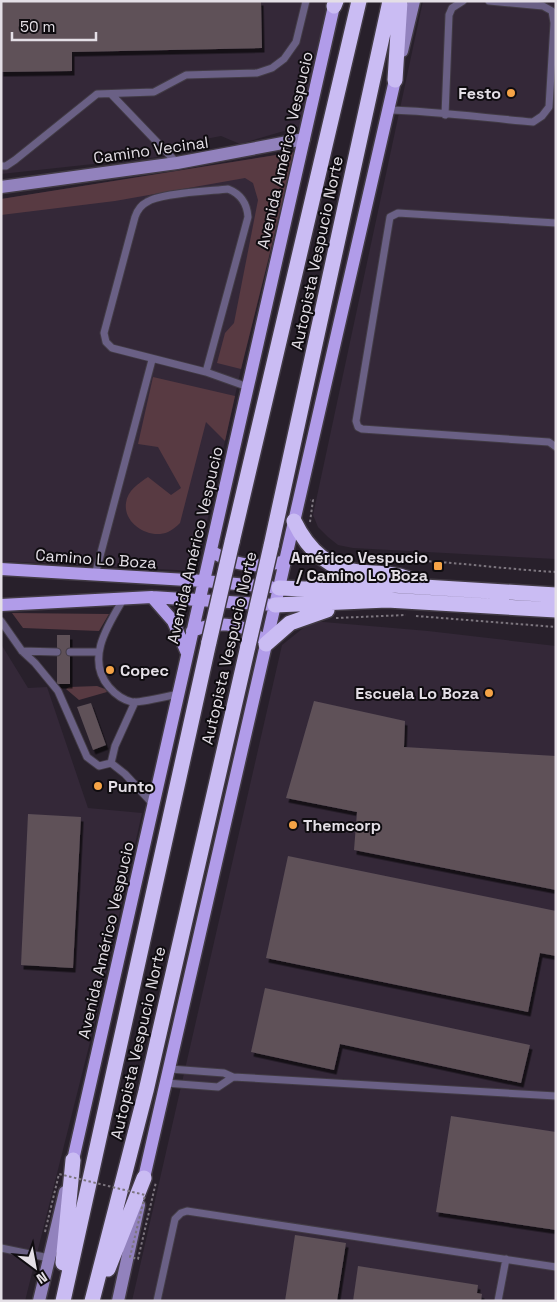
<svg xmlns="http://www.w3.org/2000/svg" width="557" height="1302" viewBox="0 0 557 1302" font-family="'Space Grotesk',sans-serif">
  <defs>
    <filter id="shadow"><feDropShadow dx="2.5" dy="4.5" stdDeviation="0" flood-color="#0009"/></filter>
  </defs>
  <rect width="100%" height="100%" fill="#28202b"/>
  <path fill="#342838" d="M1,1H328L301,126L240,144L221,136L190,142L158,157L1,174Z
    M423,1H556V559L353,548L338,545L328,537L318,527L313,515Z
    M295,152L241,369L196,571L1,561V199Z
    M312,621L428,631L556,646V1301H132L282,645Z
    M1,644L28,688L47,687L88,808L142,813L96,1018L25,1301H1Z"/>
  <path fill="#583a42" d="M295,152L241,369L217,363L225,333L234,323L258,200L253,183L245,178L115,201L1,215V199Z
    M153,377L235,396L225,441L206,422L180,523C177,526 172,530 168,532C150,540 123,524 126,503C127,491 139,483 148,477L171,495L181,488L158,447L138,444Z
    M12,613L109,614L99,631L23,628Z
    M97,686L105,689L107,692L79,700L66,689L69,687Z"/>
  <path fill="#5e5159" filter="url(#shadow)" d="M1,1H261L262,48L72,52V71L1,72Z
    M57,635H70V684H57Z
    M314,701L405,721L404,747L556,756V890L354,850L357,812L286,798Z
    M91,703L106,745L93,750L77,707Z
    M28,814L81,817L73,968L21,965Z
    M288,856L556,911V956L540,953L528,1012L266,958Z
    M265,988L530,1045L521,1083L340,1044L334,1070L251,1052Z
    M451,1116L556,1132V1230L436,1212Z
    M295,1235L346,1243L337,1301H285Z
    M358,1266L478,1285L477,1293L482,1294L481,1301H353Z"/>
  <g fill="none" stroke-linecap="round" stroke-linejoin="round">
    <g stroke="#423b45" stroke-width="9">
      <path id="lane" d="M111,94L177,163
        M388,110C436,111 485,118 533,122L542,116L549,107L554,23L552,11L543,6L489,1
        M445,115L449,15L452,8L463,1
        M1,166H6L15,160L97,94L154,92L186,75L257,73L272,68L284,59L296,42L306,1
        M228,189C241,194 247,203 248,217L206,372L112,348L106,342L104,333L135,217C137,211 141,205 147,202C160,193 210,191 228,189Z
        M556,223L398,213L390,217L356,421L358,427L362,429L549,442L556,447
        M206,372L248,387
        M95,575L152,360
        M124,598C108,625 85,659 109,687C115,694 124,700 132,702C139,703 169,696 178,694
        M1,621L22,651L35,663L58,691L87,757L99,766L111,763
        M22,651L57,652
        M70,652H99
        M111,763L115,746L135,702
        M111,763L125,774L153,804
        M170,1069L224,1073L233,1077L556,1096
        M166,1083L218,1087L233,1077
        M1,1248L49,1258
        M157,1301L175,1219L181,1213L187,1211L556,1267
        M498,1301L506,1259"/>
    </g>
    <g stroke="#423b45" stroke-width="15">
      <path id="secondary" d="M402,51L414,1
        M1,187L177,163L304,139
        M39,1301L65,1192
        M118,1301L139,1205"/>
    </g>
    <g stroke="#423b45" stroke-width="15">
      <path id="primary" d="M211,551C234,566 258,569 285,561
        M1,569L204,581L271,587
        M152,597L173,621L187,653
        M1,605L152,597L275,605
        M192,631C214,622 240,621 259,637
        M73,1160L334,6
        M144,1178L395,80"/>
    </g>
    <g stroke="#423b45" stroke-width="18">
      <path id="highway" d="M334,6L336,1
        M395,80L400,1
        M294,521C307,548 327,569 359,572C376,573 392,573 409,579
        M232,542L359,1
        M271,546L390,1
        M279,588L305,589L391,585L556,595
        M275,605L387,600L556,610
        M266,644L290,623L327,610
        M63,1263L73,1160
        M108,1269L144,1178
        M63,1301L209,642
        M92,1301L146,1091L248,646"/>
    </g>
    <path stroke="#7c757e" stroke-width="2" stroke-dasharray="2.5 2.5" stroke-linecap="butt" d="M310,522L313,500H310
      M389,560C445,560 500,569 556,572
      M416,616L556,627
      M336,618L406,615"/>
    <use href="#lane" stroke="#6a6085" stroke-width="7"/>
    <use href="#secondary" stroke="#9282bd" stroke-width="12"/>
    <use href="#primary" stroke="#b19ce9" stroke-width="12"/>
    <use href="#highway" stroke="#cabcf3" stroke-width="15"/>
    <g stroke="#423b45" stroke-width="18" stroke-linecap="butt">
      <path id="highway-bridge" d="M209,642L232,542
        M248,646L271,546"/>
    </g>
    <path stroke="#7c757e" stroke-width="2" stroke-dasharray="2.5 2.5" stroke-linecap="butt" d="M45,1232L59,1174L145,1195L130,1257L138,1259L156,1182"/>
    <use href="#highway-bridge" stroke="#cabcf3" stroke-width="15"/>
  </g>
  <g fill="#f5a346" stroke="#0f0c10" stroke-width="2">
    <circle cx="511" cy="93" r="5"/>
    <rect x="433" y="561" width="10" height="10" rx="2.5"/>
    <circle cx="110" cy="670" r="5"/>
    <circle cx="489" cy="693" r="5"/>
    <circle cx="98" cy="786" r="5"/>
    <circle cx="293" cy="825" r="5"/>
  </g>
  <g text-anchor="middle" dominant-baseline="central" stroke-width="4" stroke-linejoin="round" paint-order="stroke">
    <g font-size="16" font-weight="bold" fill="#e4dfe6" stroke="#0f0c10" text-anchor="end">
      <text x="501" y="93">Festo</text>
      <text x="428" y="557">Américo Vespucio<tspan x="428" dy="18">/ Camino Lo Boza</tspan></text>
      <text x="120" y="670" text-anchor="start">Copec</text>
      <text x="479" y="693">Escuela Lo Boza</text>
      <text x="108" y="786" text-anchor="start">Punto</text>
      <text x="303" y="825" text-anchor="start">Themcorp</text>
    </g>
    <g font-size="16" fill="#e4dfe6" stroke="#0f0c10">
      <text transform="translate(151 150) rotate(-8)">Camino Vecinal</text>
      <text transform="translate(285 150) rotate(-77)">Avenida Américo Vespucio</text>
      <text transform="translate(317 253) rotate(-78)">Autopista Vespucio Norte</text>
      <text transform="translate(195 545) rotate(-77)">Avenida Américo Vespucio</text>
      <text transform="translate(96 559) rotate(4)">Camino Lo Boza</text>
      <text transform="translate(229 648) rotate(-77)">Autopista Vespucio Norte</text>
      <text transform="translate(106 940) rotate(-77)">Avenida Américo Vespucio</text>
      <text transform="translate(138 1043) rotate(-77)">Autopista Vespucio Norte</text>
    </g>
  </g>
  <rect width="557" height="1302" fill="none" stroke="#e4dfe6" stroke-width="5"/>
  <g transform="translate(35 1267) rotate(148)" stroke="#0f0c10" stroke-width="4" paint-order="stroke">
  <path d="M0-4L9 19L0 12L-9 19Z" fill="#e4dfe6"/>
  <text y="-8" font-size="14" font-weight="bold" text-anchor="middle" fill="#e4dfe6">N</text>
  </g>
  <path d="M12 32v8h84v-8" fill="none" stroke="#e4dfe6" stroke-width="2.5"/>
  <text x="20" y="32" font-size="15" fill="#e4dfe6" stroke="#0f0c10" stroke-width="4" paint-order="stroke">50 m</text>
</svg>
